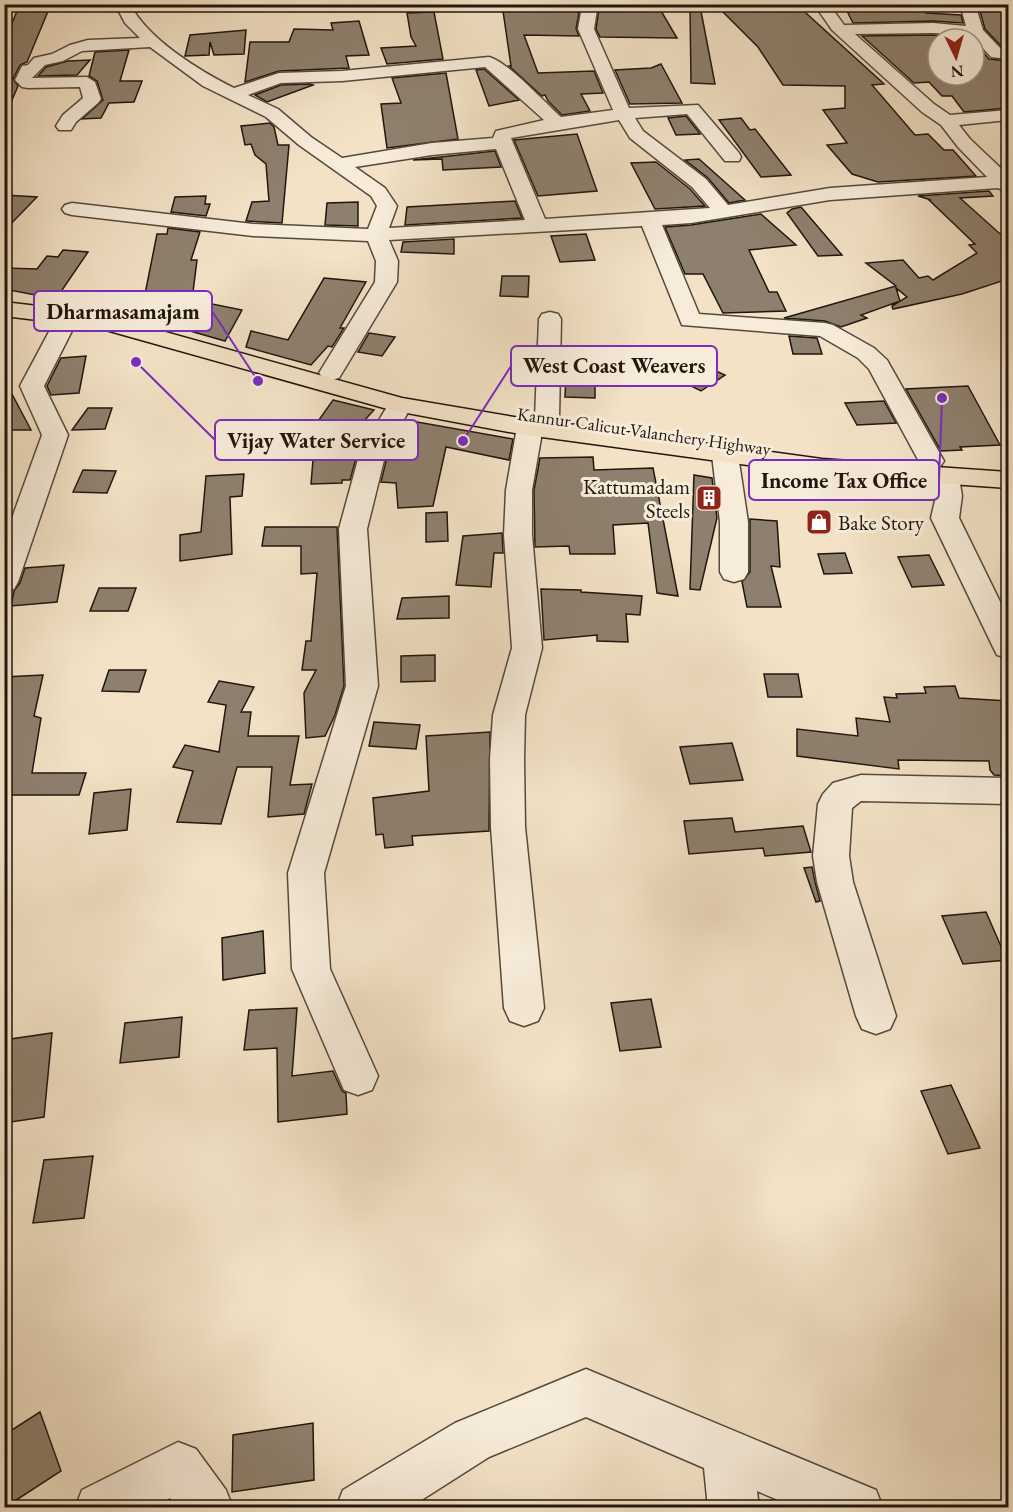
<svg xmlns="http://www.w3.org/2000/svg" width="1013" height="1512" viewBox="0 0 1013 1512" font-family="'EB Garamond',serif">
  <rect width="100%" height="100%" fill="#f3e2c6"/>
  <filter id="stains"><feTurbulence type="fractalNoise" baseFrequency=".00333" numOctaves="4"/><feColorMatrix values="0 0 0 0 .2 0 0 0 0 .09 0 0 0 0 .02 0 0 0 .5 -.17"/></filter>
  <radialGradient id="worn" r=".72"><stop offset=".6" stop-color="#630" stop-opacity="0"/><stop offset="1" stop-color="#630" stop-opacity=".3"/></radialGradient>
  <path fill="#8e806e" stroke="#20160f" stroke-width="1.5" d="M20,4H51L27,62L20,65L13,79L18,86L5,116L4,42Z
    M502,4H556V7L571,8L579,13L576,29L579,36L524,35L538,73L594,71L603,93L581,94L590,111L562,115L548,101L545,95L542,96L509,66H511Z
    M609,4H657L677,38L600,37L596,29L599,9L612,10Z
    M715,4H796L884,84L872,85L915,135L928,134L944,150H953L976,176L878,182L852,174L827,145L847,143L823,110L845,108V86L783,85L758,47Z
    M978,4H1008V47H1002L985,29Z
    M890,5H920L926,13L961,15L963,23L933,21L853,23L847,11H894Z
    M700,6L715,84L691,83L690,7Z
    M434,12L443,59L387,64L381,48L416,46L411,37L407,13Z
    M359,21L369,55L346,56L349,68L279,71L245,82L250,42H289L294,29L333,30L331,23Z
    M246,30L244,54L214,55L210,42L209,55L185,56L190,35Z
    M933,35L972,39H938V75H974V42L989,59L1008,61V108L964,112L952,96H942L929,82L914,83L862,36Z
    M129,50L120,81H142L134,102L109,103L101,118L82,119L103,100L97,81L89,76L95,52Z
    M90,60L77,75L38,76L46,67L68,61Z
    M661,64L682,103L630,104L615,70L651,68Z
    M484,69L519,100L489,106L476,70Z
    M446,73L458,139L387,148L381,104L401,103L392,78Z
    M310,84L313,85L267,102L255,95L281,85Z
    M686,116L698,131L700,134L676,135L668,118Z
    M741,118L750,130L755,129L791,175L761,177L719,120Z
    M270,123L274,127L278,145H289L282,223L246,221L252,202L269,201L266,164L255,155L251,144L245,145L241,126Z
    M577,134L597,191L538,196L514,140Z
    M495,151L501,167L443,170L442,159L413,160Z
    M699,159L745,200L729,203L708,178L685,160Z
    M656,162L690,189L705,206L655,209L631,163Z
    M989,191L993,196L960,198L1008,241V279L962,294L893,309L892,306L907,297L896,288L900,301L861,315L867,318L841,327L825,321L784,318L896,286L866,263L903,260L919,278L928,276L933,280L977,253L969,245L975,244L929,200H931L918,196Z
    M4,195L37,197L4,231Z
    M206,196L205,204H210L206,216L171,212L175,197Z
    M515,201L522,218L405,225L407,207Z
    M358,202V226L325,225L327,203Z
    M801,207L842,255L818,256L787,213L792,209Z
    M761,214L796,245L749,250L769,292H777L786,311L723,313L703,274H685L665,227L691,225Z
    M168,228L200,232L191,260H197L192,300L242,310L225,341L131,314L143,304L157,234H167Z
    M586,234L595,260L560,262L551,236Z
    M454,239V254L401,252L403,242Z
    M63,250L88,252L56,299L4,289V268L37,269L47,256L58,257Z
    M502,276H529L528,297L500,296Z
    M324,278L366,282L340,328H344L332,347L328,346L311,365L246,347L251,331L288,340Z
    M369,333L395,337L382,356L358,352Z
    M789,336L817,338L822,354H793Z
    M86,356L79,393L51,395L47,386L61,358Z
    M699,363L725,375L701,391L675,378Z
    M566,375L595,376V398L565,397Z
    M4,379L31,430H4Z
    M968,386L1000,445L960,447L962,450L941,451L906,389Z
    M333,400L374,410L363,422H375L358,451L350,480H342V483L311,484L316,424Z
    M884,401L896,423L857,425L845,403Z
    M88,408H112L105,429L72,430Z
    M406,420L513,439L509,460L446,447L433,506L398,508L396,483L381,482L388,453Z
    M593,457L594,470L653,468L678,596L657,593L648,523L613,525L615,554H570L569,546L535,547L534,490L540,458Z
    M83,470L116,471L107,493L73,492Z
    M244,474L242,496L230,497L232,554L180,561V535L201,532L206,476Z
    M694,475L712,478L717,518L700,590L690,589Z
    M447,512L448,541L426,542V513Z
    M750,519L777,521L780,567L771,566L781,607H747L742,582L750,572Z
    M265,527H337L344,686L335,715L325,736L306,738L304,693L316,670H302L306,641H311L317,573L301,574V546H262Z
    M502,533L503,553H494L491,587L456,585L463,536Z
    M845,553L852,573L824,574L818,554Z
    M929,555L944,585L912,587L898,557Z
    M64,565L57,602L11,606L14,591L20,583L25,568Z
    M99,588H136L128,611H90Z
    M541,589L581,590V592L642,596L640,615L626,614L628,642L597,641V635L544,640Z
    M449,596V618L397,619L402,598Z
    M435,655V681L401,682V656Z
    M109,670H146L139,692L102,691Z
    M764,674H798L802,697H768Z
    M43,675L34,716L41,718L32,773H86L79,795H4V677Z
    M219,681L254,687L241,712H251L248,736H299L290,785L312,784L304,814L268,817L272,767H237L221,824L177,822L193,771L173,767L185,745L219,752L226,705L208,702Z
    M955,686L959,698L1008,701V776L994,775L990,770L989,761L898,760L899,769L797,756V729L858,736L856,718L890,722L884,697L897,698L896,694L926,693L924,687Z
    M374,722L420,725L416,749L369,746Z
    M490,732L489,831L412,836L413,845L385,848L383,834L376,835L373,798L429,791L426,736Z
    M732,743L743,780L690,784L680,747Z
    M131,789L127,830L89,834L94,793Z
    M732,818L735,832L803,826L811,852L765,856L763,848L689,854L684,821Z
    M812,867L815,882L820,901L816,902L804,868Z
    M986,912L1007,960L963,964L942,916Z
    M263,931L265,973L223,980L222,938Z
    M651,999L661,1047L620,1051L611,1003Z
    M297,1008L292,1076L333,1071L342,1091L346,1093L347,1114L278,1122L277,1048L244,1050L249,1010Z
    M182,1017L179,1057L120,1063L125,1023Z
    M52,1033L44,1117L4,1123V1040Z
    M951,1085L980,1148L948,1154L921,1091Z
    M93,1156L84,1218L33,1223L44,1160Z
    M40,1412L61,1471L4,1508V1435Z
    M313,1423L314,1480L232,1492L233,1435Z"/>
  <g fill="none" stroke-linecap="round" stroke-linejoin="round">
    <g stroke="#55493d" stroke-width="3">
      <path id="minor" d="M115,4H130C147,39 200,71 234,88L279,73L342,71L489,57C508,62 545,103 561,117L613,110L578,29L581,12L570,4H590L597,10L594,29L629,108L698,105L739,153L741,157L739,161H725L687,114L635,118L643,131L706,179L728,205L830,188L987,177L958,147L941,125L922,112L832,30L814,4H829L844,25L933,23L966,26L960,4H975L983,30L1001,49H1008V59L991,57L971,35L933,33L855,34L934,104L950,115L1008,110V120L959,125L970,139L1008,175V193L998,188L830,200L691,223L662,225L699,314L825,323L833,325L874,348L887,360L944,461L940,467L931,469L922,467L869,369L858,358L820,336L682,325L642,226L389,240L398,261L397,282L339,378L331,380L323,378L319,373L375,282L376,261L368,241L253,236L72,215L65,213L62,209L65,205L72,203L253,224L368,229L377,206L371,196L299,145L266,117L203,86L150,47L82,51L63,61L45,65L32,78L87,77L95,82L101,99L98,103L76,122L71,130H59L56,126L63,115L83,98L80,87L28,88L22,87L15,80L22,66L28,65L34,58L52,54L70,45L88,40L140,38L125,23ZM485,67L544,120L496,131L493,138L432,143L342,158L311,137L278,109L248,95L281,83L342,81ZM619,120L630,138L692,187L710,208L545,219L511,138ZM496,149L525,220L389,228L397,206L385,188L355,167L432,155Z
        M69,308L77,310L80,315L44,386L68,435L18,582L14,589L4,592V540L42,435L20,386L58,315L61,310Z
        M550,312L558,314L561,319L559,418L556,423L547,425L540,424L543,427L532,490V535L542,648L525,715L524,759L525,827L544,1008L538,1021L524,1026L510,1021L504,1008L491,827L490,759L493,715L512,648L504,535L506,490L517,427L521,422L530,419L537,421L535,418L539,319L542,314Z
        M400,398L409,400L412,405L386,452L367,529L378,686L324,873L330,969L378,1076L372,1090L358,1095L344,1090L292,969L288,873L346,686L339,529L360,452L391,400Z
        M725,447L734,449L738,455L748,522V572L744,579L734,582L724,579L720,572V522L712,455L716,449Z
        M946,469L955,471L959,477L962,496L959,518L1008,618V658L997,655L993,647L931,518L936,496L933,477L937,471Z
        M861,775L1008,778V804L861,801L852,808L849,856L853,882L896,1016L890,1029L876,1034L862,1029L856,1016L817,882L813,856L818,804L823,794L833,783Z
        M586,1369L876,1490L883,1508H797L757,1491L759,1508H708L704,1468L586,1417L489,1457L409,1508H336L343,1490L455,1423Z
        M178,1442L196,1449L226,1490L233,1508H177L170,1498L153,1508H75L82,1490Z"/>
    </g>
    <g stroke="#20160f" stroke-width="3">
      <path id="highway" d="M4,302L97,313L402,398L520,418L822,459L1008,472V488L822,475L520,434L391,410L95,327L4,316Z"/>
    </g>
    <use href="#minor" fill="#f7ecda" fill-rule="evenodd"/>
    <use href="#highway" fill="#f3e2c6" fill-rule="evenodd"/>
  </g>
  <defs>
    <g id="building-square" transform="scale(1.35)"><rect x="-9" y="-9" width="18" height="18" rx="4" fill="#8f2418" stroke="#f7ecda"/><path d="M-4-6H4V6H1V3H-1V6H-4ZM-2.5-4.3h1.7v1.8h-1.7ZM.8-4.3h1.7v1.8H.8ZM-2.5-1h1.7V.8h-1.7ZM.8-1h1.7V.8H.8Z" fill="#fff"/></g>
    <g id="shop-square" transform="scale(1.35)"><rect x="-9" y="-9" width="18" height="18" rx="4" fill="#8f2418" stroke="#f7ecda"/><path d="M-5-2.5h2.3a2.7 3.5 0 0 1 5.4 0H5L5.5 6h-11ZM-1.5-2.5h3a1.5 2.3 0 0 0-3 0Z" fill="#fff"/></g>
  </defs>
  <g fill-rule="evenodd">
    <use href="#building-square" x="709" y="498"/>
    <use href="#shop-square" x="819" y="522"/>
  </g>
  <g text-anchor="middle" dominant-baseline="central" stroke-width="6" stroke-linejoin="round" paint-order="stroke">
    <g font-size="18" fill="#20160f" stroke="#f7ecda">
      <text transform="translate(644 431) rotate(8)">Kannur-Calicut-Valanchery Highway</text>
    </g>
    <g font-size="21" fill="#20160f" stroke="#f7ecda" text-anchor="end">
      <text x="690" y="486">Kattumadam<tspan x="690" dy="24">Steels</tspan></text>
      <text x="838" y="522" text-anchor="start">Bake Story</text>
    </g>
  </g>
  <path fill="none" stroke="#7b2cbf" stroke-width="2" d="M258 381L212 311M463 441L511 366M136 362L215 440M942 398L939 480"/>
  <g fill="#7b2cbf" stroke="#f7ecda" stroke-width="2">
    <circle cx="258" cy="381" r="6"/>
    <circle cx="463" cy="441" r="6"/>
    <circle cx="136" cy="362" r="6"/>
    <circle cx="942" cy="398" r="6"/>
  </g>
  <g fill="#f7ecda" stroke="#7b2cbf" stroke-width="2">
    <rect x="34" y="291" width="178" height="40" rx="6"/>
    <rect x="511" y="346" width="206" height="40" rx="6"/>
    <rect x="215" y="420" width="203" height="40" rx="6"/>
    <rect x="749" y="460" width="190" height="40" rx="6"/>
  </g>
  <g font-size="22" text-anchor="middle" font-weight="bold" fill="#20160f">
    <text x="123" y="319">Dharmasamajam</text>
    <text x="614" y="373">West Coast Weavers</text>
    <text x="316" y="448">Vijay Water Service</text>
    <text x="844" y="488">Income Tax Office</text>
  </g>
  <rect width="1013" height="1512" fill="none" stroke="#f3e2c6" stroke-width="24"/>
  <rect x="6" y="6" width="1001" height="1500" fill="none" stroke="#20160f" stroke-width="3"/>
  <rect x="12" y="12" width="989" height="1488" fill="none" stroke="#20160f" stroke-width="1.5"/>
  <g transform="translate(956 57) rotate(175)"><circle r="28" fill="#f7ecda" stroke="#a19689" stroke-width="1.5"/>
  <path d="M0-4.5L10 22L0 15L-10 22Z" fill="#8f2418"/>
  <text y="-9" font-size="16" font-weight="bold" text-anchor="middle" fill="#20160f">N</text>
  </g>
  <rect width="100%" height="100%" filter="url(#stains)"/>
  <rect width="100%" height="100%" fill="url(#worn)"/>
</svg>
